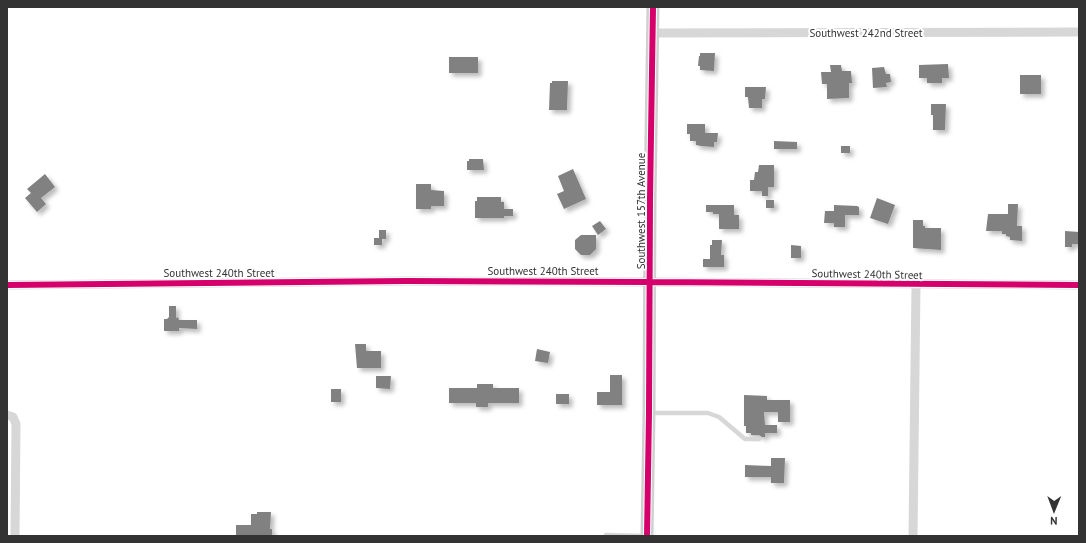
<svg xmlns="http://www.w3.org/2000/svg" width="1086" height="543" viewBox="0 0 1086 543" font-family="'PT Sans',sans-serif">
  <defs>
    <filter id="shadow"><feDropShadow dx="3.5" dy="3.5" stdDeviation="2" flood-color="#0004"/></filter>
  </defs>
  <rect width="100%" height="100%" fill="#fff"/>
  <path fill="#818181" filter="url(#shadow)" d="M700,53H715L714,71L700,70V66H698L699,56H700Z
    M449,57H478V73H449Z
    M948,64L949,78H942V83H927V78H919V65Z
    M830,65H841L842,71H851L852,83H849V98L827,99V84H822L821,72H831Z
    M884,67L886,74H890L891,82L886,83L887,87L873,88L872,68Z
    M1020,75H1041V94H1020Z
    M552,81H568L567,110H549L550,83H552Z
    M745,87H766L765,99H762V108H749L748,97H745Z
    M931,104H946L945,130H933V115H931Z
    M687,124H705V133H718L717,142H714V147L701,146L696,145V141H690V134H687Z
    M774,141L797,142V149H774Z
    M841,146H850V153H841Z
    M469,159H483L484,170H467V161H469Z
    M759,165H774V187H768V196H762V191H750V180H754L755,172H758Z
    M573,169L586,199L564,209L557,194L564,191L558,176Z
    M45,174L55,187L41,198L46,204L37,212L25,198L31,193L27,189Z
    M416,184H431V190L444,191V206H431V209H416Z
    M477,197H501V202H504V209H513V216H504V218H475V201H477Z
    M877,198L895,205L888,224L870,218Z
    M766,200H774V208H766Z
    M1008,204H1018L1017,226H1022V241L1010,240V237L1006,236V234H1002V231H986L988,214H1008Z
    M706,205H734V215H739V229H719V214H713V212H706Z
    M834,205L857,206L859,207V215H845V227H834V223H824L825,211H834Z
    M913,220H923V226H925V228H941V250L913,248Z
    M600,221L606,229L598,235L592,226Z
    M379,230H386V239H382V245H374V238H379Z
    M1065,231L1079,232V244H1072V247H1065Z
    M581,235H596V249L590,255H581L575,249V240Z
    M712,240H722L721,255H724V267H703V259H710V245H712Z
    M791,245L801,246V258H791Z
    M169,306H176V318L178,317L179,320H197V329L179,328V331H164V319H167L169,317Z
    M355,344H366V351H381V368H357Z
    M537,349L550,352L548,363L535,361Z
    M610,375H622V405H597V392H610Z
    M376,376H391L390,389L376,388Z
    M477,384H493V388H519V403H488V407H476V403H449V388H477Z
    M331,389H341V402H331Z
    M556,394H569V404H556Z
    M744,395L767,396V400H790V422H778V412H764L765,425H777V433H765V437H762L759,435H751V433H746V426H744Z
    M771,458H785L784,483H771V477H745V465L771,466Z
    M257,512H271L270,529H272V536H236V525H251V514H257Z"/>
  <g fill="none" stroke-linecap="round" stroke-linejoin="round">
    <path stroke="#d7d7d7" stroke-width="4.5" d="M649,413H708L719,417L745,439H759
      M606,535L646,536"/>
    <path stroke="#d7d7d7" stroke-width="9" d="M653,33L1079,32
      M7,285L406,281L650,282L1079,285
      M7,415L13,417L16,424L15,536
      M913,536L916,285"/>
    <path stroke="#d0d0d0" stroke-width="13" d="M647,536L649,413L650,199L653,7"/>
    <g stroke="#fff" stroke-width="8">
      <path id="cycleway" d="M7,285L406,281L650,282L1079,285
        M647,536L649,413L650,199L653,7"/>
    </g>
    <use href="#cycleway" stroke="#d6006c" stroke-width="6"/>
  </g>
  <g text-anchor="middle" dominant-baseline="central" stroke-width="4" stroke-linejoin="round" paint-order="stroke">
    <g font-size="11" fill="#333" stroke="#fff">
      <text x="866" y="33">Southwest 242nd Street</text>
      <text transform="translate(641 211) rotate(-90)">Southwest 157th Avenue</text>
      <text x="543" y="271">Southwest 240th Street</text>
      <text x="219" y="273">Southwest 240th Street</text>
      <text transform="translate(867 274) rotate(1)">Southwest 240th Street</text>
    </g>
  </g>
  <rect width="1086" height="543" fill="none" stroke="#333333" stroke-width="16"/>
  <g transform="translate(1054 511) rotate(181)" stroke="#ffffff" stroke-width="3" paint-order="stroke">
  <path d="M0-3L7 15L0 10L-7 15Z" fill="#333333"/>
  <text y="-6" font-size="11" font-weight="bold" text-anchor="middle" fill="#333333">N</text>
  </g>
</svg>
